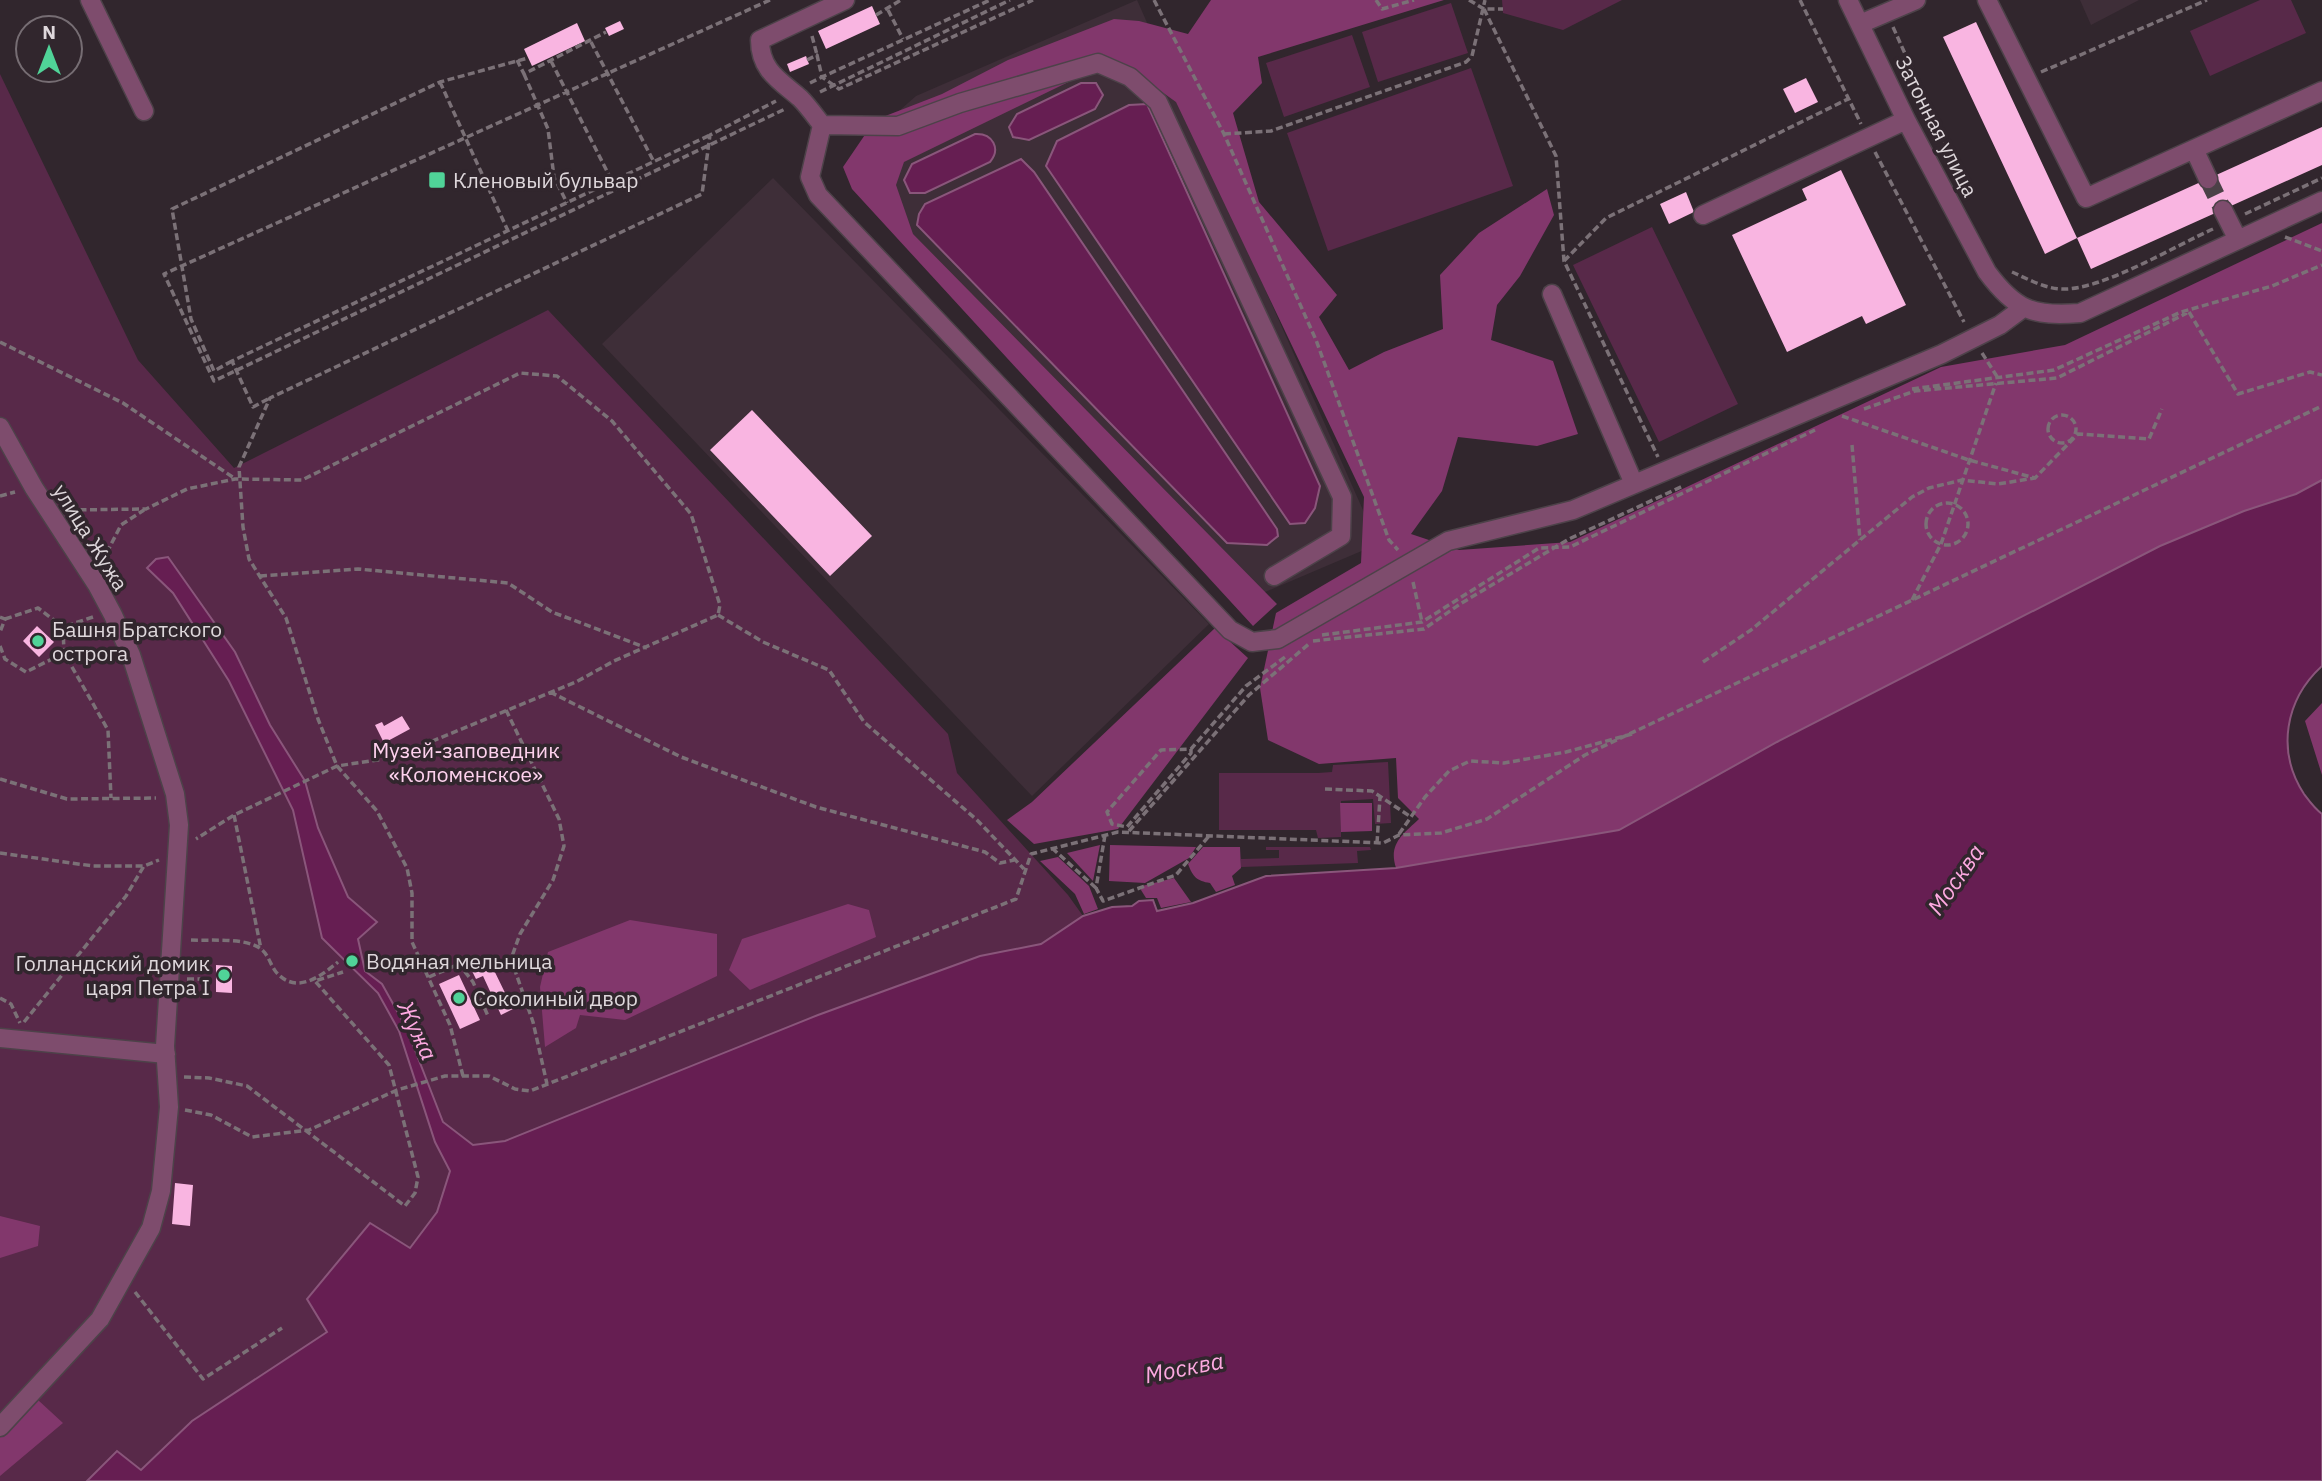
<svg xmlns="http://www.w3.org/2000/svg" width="2322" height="1481" viewBox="0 0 2322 1481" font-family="'IBM Plex Sans',sans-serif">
  <rect width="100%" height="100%" fill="#31262d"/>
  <path fill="#3e2e38" d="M1137,0L1378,544L1244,601L857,186L882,126L916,96Z
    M2080,0H2139L2091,25Z
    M773,178L1209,624L1032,796L602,344Z"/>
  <path fill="#582949" d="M1502,0H1622L1563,30L1503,13Z
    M2260,0H2291L2306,33L2210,76L2190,31Z
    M1451,3L1468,53L1378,82L1362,32Z
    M1352,35L1370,87L1284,117L1266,63Z
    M1471,68L1513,186L1328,251L1287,133Z
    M0,74L138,360L234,468L548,310L948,734L957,773L1068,895L1083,916L1041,944L980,956L818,1015L505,1141L472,1145L450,1171L437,1212L410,1248L370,1223L307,1299L328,1332L192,1421L141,1470L117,1451L87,1481H0Z
    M1652,227L1738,404L1659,442L1573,265Z
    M1388,762L1391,823L1375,824L1373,799L1341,801V837L1318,838L1316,830H1219V773H1318L1332,772L1333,765Z
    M1266,847H1370L1371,850L1357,851L1358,863L1241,867V859L1279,858V850H1266Z"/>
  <path fill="#82376c" d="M1211,0H1444L1258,57L1262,83L1233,113L1259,202L1337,295L1319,317L1349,370L1384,352L1443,329L1440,275L1479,233L1547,189L1554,215L1520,276L1497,305L1491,340L1553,361L1578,434L1537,446L1458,437L1442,491L1411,534L1459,550L1570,542L1941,367L2065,345L2322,223V480L2296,494L2244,511L2160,546L1777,742L1619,830L1396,868C1388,844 1403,834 1419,819L1398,798L1396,758L1319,764L1268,740L1260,688L1276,613L1361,563L1364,497L1176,102L1134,72L1091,71L904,162L896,185L913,234L1277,604L1253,626L852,189L843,167L875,120L942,94L1008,60L1114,19L1139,21L1188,34Z
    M1215,628L1248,658L1118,829L1034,844L1007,820L1032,802Z
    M2322,703V775L2305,721Z
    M1340,803H1372V831L1341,832Z
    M1100,845L1093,881L1067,853Z
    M1110,845L1196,847L1189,858L1145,883L1109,881Z
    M1203,847H1240L1241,868L1232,876L1235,885L1216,892L1210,883C1197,881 1193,877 1188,864Z
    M1058,857L1089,886L1098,909L1084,914L1075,894L1040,861Z
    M1174,878L1191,902L1161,908L1157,898H1146L1141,890L1142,886Z
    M848,904L869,910L876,937L750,990L729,970L742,939Z
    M630,920L717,934V976L625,1020L580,1015L576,1028L545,1047L540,987L548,952Z
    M0,1216L40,1226L38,1246L0,1258Z
    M38,1400L63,1423L0,1476V1436Z"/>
  <path fill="#661e52" stroke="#8a567b" stroke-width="2" d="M1081,83H1096L1103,95L1095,109L1029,140L1013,137L1009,127L1017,114Z
    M1147,104L1320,486L1315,508L1305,523L1290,524L1046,166L1057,141L1129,105Z
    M975,134C993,133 1001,149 990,162L925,193H910L904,180L912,164Z
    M1021,159L1034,172L1277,529L1278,536L1267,545L1227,543L917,225L919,214L925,204Z
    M2322,480V666C2285,700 2276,751 2304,794C2310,802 2314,808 2322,814V1481H87L117,1451L141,1470L192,1421L327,1332L307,1299L370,1223L410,1248L437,1212L450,1171L435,1142L399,1031L378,993L322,938L293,810L229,681L173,593L147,568L156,559L168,557L235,652L270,725L305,781L318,828L348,897L377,922L358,939L365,971L382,984L406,1027L443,1122L473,1145L505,1141L818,1015L980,956L1041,944L1083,916L1112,907L1132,906L1139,901L1153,900L1157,911L1193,903L1266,876L1396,868L1619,830L1777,742L2160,546L2244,511L2296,494Z"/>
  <path fill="#f9b5e1" d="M872,6L880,24L826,49L818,31Z
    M620,21L624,29L609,36L605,28Z
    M1976,22L2077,238L2322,127V165L2091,269L2077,238L2045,254L1943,37Z
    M577,23L585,41L532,66L524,49Z
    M806,56L809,64L790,72L787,64Z
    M1806,78L1818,102L1795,113L1783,89Z
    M1841,170L1906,305L1866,324L1862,316L1787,352L1732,235L1807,200L1802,189Z
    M1686,192L1694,212L1669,224L1660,204Z
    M752,410L872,536L830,576L710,450Z
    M37,626L54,642L39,657L23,641Z
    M402,716L410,729L384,743L375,725L382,722L384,726Z
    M489,960L513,1009L501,1015L483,976L476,979L471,969Z
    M216,965L232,966V993L216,992Z
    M459,975L480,1020L460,1029L439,984Z
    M175,1183L193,1185L190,1226L172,1224Z"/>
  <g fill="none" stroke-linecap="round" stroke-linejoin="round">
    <path stroke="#4b4147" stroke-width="18" stroke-dasharray="18 9" stroke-linecap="butt" d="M2208,179L2223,210"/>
    <g stroke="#4d4249" stroke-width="21">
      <path id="minor" d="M90,0L144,111
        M1848,0L1906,120L1987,272C2015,310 2033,317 2080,313L2322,201
        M1987,0L2086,198L2322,91
        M1860,24L1916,0
        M822,125C815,116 808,106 800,98C779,80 760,70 760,40L845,0
        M2195,151L2208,179
        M2223,210L2238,240
        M1703,215L1906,120
        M1552,294L1634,484
        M0,427L34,488L97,585L113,615L131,655L175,794L179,825L165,1046L169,1107L161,1191L151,1228L100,1319L0,1427
        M1274,576L1341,536L1342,497L1158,102L1130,77L1098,63L960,103L898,126L822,125L810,177L818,195L1230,630L1252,642L1278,639L1448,541L1573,510L1942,354L2000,325L2023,308
        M0,1038L166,1054"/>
    </g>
    <path stroke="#7b7177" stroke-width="3.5" stroke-dasharray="7 3.5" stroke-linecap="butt" d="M770,0L164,274L214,381L785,109
      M1154,0L1224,134L1316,340L1389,540L1398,550
      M1376,0L1382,9L1414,0
      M1469,0L1484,9H1503
      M1800,0L1861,124
      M1484,9L1556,156L1564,261L1658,457
      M888,10L903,39
      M876,15L901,0
      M1893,27L1965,187
      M812,36L817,55
      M591,42L654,162
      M517,60L524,74L606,32
      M807,60L817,55L822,77L990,0
      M551,61L612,181
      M2041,72L2207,0
      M524,74L548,129L554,177L567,203
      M440,82L508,231
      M810,83L822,77L839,89L1033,0
      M820,92L1010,0
      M1224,134L1271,131L1466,62L1472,56L1485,0
      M1875,152L1964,322
      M2245,214L2322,178
      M2285,237L2322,251
      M1564,261L1606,218L1848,99
      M2012,272C2028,279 2045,289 2063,289C2102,290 2175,246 2213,229
      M2189,312L2238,394L2310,372L2322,375
      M0,342L123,403L234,478
      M1982,353L1998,378
      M232,361L214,371L191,319L172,209L440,82L528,58
      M1912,389L2054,370L2181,312L2272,286L2322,265
      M268,399L253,407L232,361L710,135
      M1864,409L1915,391L2057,378L2187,313
      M2048 429a14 14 0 1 1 28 0a14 14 0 1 1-28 0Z
      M1842,416L1969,460L2035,478L2078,434L2149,439L2162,409
      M1852,445L1860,540
      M0,496L15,492
      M1926 524a21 21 0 1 1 42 0a21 21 0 1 1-42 0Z
      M69,510L146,509L187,489L235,479L302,480L520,373L557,376L612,421L691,514L720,605L718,615L614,661L576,682L391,758L337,766L234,815L196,839
      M102,562L121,525L144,510
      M260,576L358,569L508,583L552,612L647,648
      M1413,582L1422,622
      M1912,600L1941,544L1996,383
      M718,615L763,642L829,670L864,722L977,820L1024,869
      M0,617L5,619L0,632
      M93,617L63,627L64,653L108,730L111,798
      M5,619L38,608L63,627
      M1322,635L1422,622L1539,548L1570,547L1815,430
      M1313,641L1424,629L1460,604L1569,539L1683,486
      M0,646L5,659L26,672L64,653
      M1703,662L1751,630L1912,497L1929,488L1962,480L1998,484L2035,478
      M550,692L681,757L816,807L985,852L1000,863L1014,860
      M506,710L559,819L564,846L553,880L520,934L511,959L533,1022L547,1084
      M1191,749V753L1127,827L1112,824L1107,812L1161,750L1191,749L1246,686L1285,657
      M0,779L67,799L156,798
      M1325,789L1372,791L1411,817
      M234,815L261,949
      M1129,831L1249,695L1310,643
      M1399,834L1425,797L1449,771L1470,761L1504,763L1566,752L1632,734
      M1105,835L1096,888L1103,901L1176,875L1209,836
      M1377,843L1380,797
      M1052,848L1096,888
      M0,853L93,866H144
      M191,940C210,941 245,937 261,949C268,954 271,966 276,972C296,995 320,977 338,962
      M429,977L459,964L473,982L488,1016
      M187,979H209
      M0,998L11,1004L20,1023
      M24,1022L126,896L144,866L159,860
      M463,1076L450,1025L412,942V893L407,868L377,811L337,766L318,719L286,618L249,559L243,527L239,467L270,398L702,194L710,135L776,101
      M184,1077L209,1078L247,1086L405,1206L415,1193L418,1177L389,1065L315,981L343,972
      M185,1110L211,1115L252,1137L309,1130L397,1090L445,1076H489L515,1089L530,1091L1016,899L1031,854L1118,832L1383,843L1399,835L1441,833L1487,819L1585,755L2322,406
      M135,1292L203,1379L282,1328"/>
    <use href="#minor" stroke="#7e4c6d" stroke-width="18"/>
  </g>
  <g fill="#50d398" stroke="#31262d" stroke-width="2.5">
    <rect x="428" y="171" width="18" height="18" rx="3.5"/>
    <circle cx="38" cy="641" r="7"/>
    <circle cx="352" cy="961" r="7"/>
    <circle cx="224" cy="975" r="7"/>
    <circle cx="459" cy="998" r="7"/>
  </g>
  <g text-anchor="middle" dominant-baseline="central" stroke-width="7" stroke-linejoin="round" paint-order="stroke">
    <g font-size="21" fill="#ded7db" stroke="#31262d">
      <text transform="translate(1937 126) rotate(63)">Затонная улица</text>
      <text transform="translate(91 537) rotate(58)">улица Жужа</text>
    </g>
    <g font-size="21" fill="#ded7db" stroke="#31262d" text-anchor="start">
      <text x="453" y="180">Кленовый бульвар</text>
      <text x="52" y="629">Башня Братского<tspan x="52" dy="24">острога</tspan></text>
      <text x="366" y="961">Водяная мельница</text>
      <text x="210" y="963" text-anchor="end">Голландский домик<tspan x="210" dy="24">царя Петра I</tspan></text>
      <text x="473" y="998">Соколиный двор</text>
    </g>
    <g font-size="21" fill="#fed2ee" stroke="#31262d">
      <text x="466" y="750">Музей-заповедник<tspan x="466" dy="24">«Коломенское»</tspan></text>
    </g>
    <g font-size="23" font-style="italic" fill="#fea9e1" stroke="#31262d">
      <text transform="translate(1955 879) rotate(-55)">Москва</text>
      <text transform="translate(418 1030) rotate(65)">Жужа</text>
      <text transform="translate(1184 1367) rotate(-11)">Москва</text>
    </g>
  </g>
  <g transform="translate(49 49)"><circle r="33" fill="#31262d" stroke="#766d73" stroke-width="2"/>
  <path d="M0-5L12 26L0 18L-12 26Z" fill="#50d398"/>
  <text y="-10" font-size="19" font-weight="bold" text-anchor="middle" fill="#ded7db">N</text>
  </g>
</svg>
